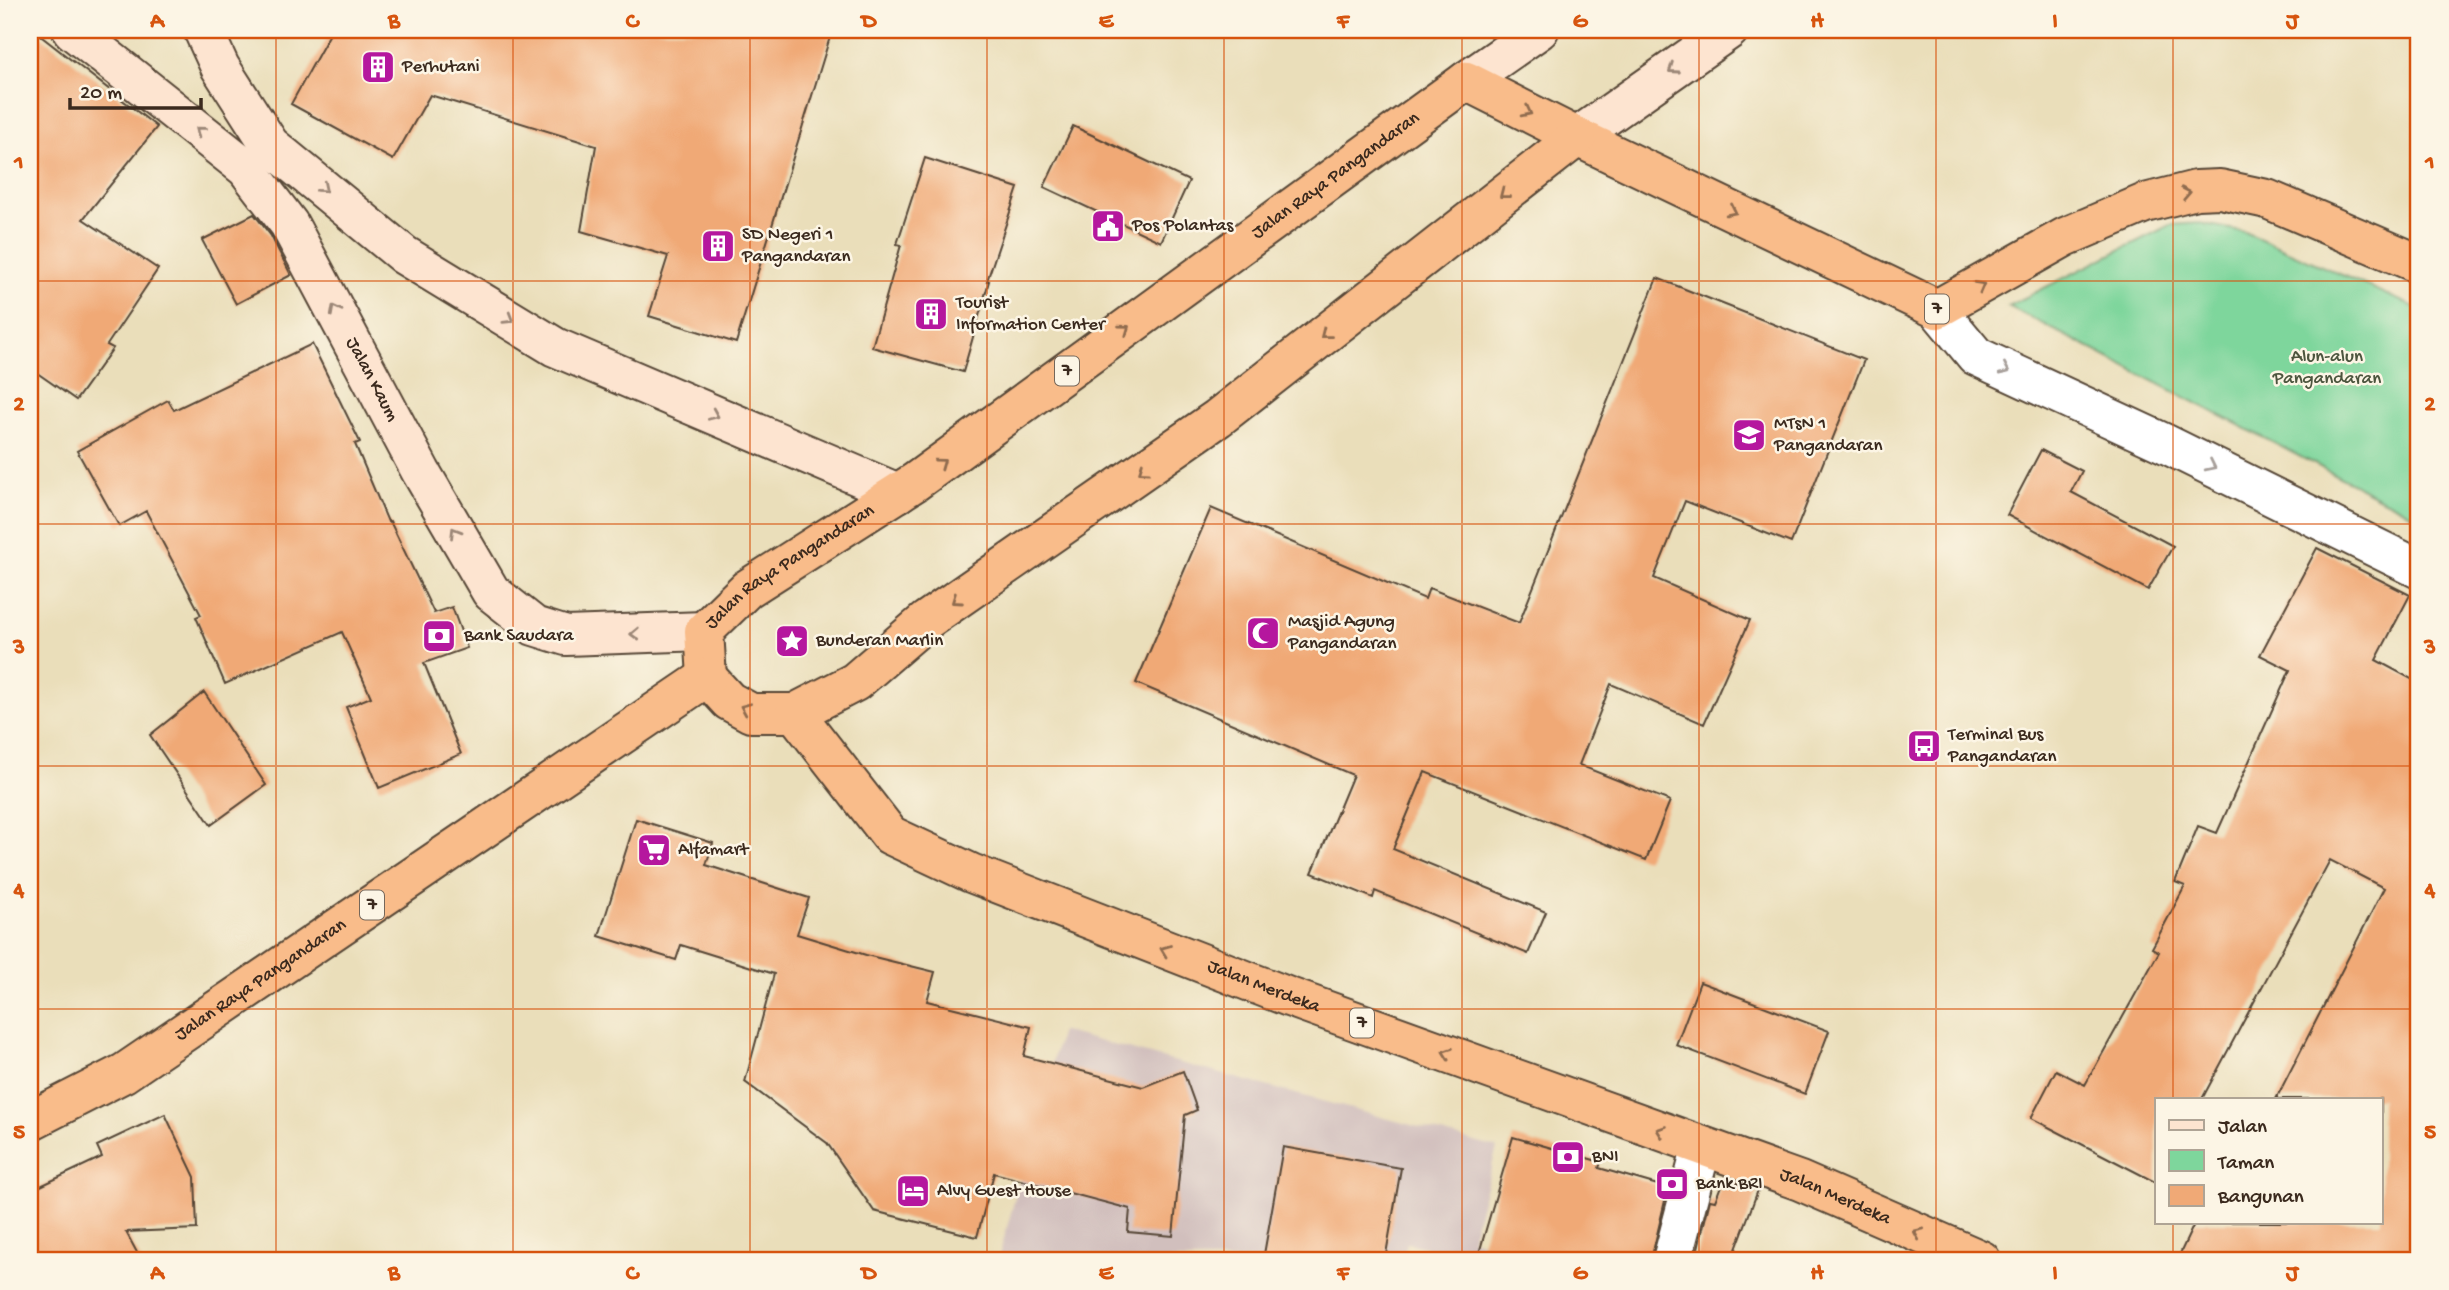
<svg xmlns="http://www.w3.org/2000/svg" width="2449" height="1290" viewBox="0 0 2449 1290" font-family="'Gochi Hand',sans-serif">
  <rect width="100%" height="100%" fill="#fcf5e5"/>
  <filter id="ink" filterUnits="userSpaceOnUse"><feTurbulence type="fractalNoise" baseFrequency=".0143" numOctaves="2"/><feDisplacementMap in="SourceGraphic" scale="14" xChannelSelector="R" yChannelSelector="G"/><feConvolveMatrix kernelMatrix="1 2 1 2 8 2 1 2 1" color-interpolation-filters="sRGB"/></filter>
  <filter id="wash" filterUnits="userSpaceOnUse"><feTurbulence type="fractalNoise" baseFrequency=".00686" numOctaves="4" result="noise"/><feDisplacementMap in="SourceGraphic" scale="28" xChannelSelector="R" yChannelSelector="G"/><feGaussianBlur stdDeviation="1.57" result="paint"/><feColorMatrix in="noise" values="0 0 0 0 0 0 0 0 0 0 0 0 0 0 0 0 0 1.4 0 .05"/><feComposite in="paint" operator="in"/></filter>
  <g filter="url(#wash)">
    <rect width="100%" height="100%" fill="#eadeba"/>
    <path fill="#d1bfbd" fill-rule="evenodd" d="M1061,1031L1497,1148L1471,1239L1540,1258L1539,1260H1484L1407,1243L1403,1260H1385L1401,1168L1283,1147L1263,1260H998ZM1065,1067L1121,1081L1090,1198L1035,1183ZM1183,1072L1197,1111L1119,1140V1096ZM1137,1139L1182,1144L1172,1236L1128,1231Z"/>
    <path fill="#7ed69c" stroke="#5c805d" stroke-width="2" d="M2200,223L2245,232L2419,309V518L2008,306L2170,225Z"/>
    <g id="blocks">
      <path fill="#f0a976" d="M30,30H33L157,127L83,219L158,269L107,345L113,348L76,400L30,368Z
        M332,30H807L830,37L736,343L649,316L668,256L581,231L596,146L430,95L393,160L291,104Z
        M1073,126L1189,181L1161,242L1044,187Z
        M925,158L1018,188L987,281H989L963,372L872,347L901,245L897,244Z
        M254,214L271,236L291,275L236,304L202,240Z
        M1657,278L1864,360L1791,543L1685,501L1654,578L1750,620L1704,724L1611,684L1579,765L1670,801L1646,860L1425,772L1393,849L1546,912L1528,954L1375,891L1373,898L1312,873L1353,775L1136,683L1211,508L1425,599L1429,588L1519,623Z
        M312,344L360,442L355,444L388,522L390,521L434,613L452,607L467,648L424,663L461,754L379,788L346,707L371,697L342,632L225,684L196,617L201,615L146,511L119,526L77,451L168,400L174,410Z
        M2041,450L2082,471L2071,492L2173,546L2148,590L2007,515Z
        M2317,548L2410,595L2376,660L2419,683V1238L2408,1260H2177L2195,1222H2381V1099H2276L2384,888L2330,860L2202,1099H2157V1183L2031,1118L2056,1070L2085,1085L2159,952L2152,948L2185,886L2175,882L2198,826L2217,833L2290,670L2260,655Z
        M204,692L266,785L211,825L150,735Z
        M636,819L713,843L706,865L809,898L797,934L866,955L935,972L927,1001L1031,1027L1024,1056L1143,1087L1183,1071L1197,1110L1185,1115L1173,1236L1128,1232L1130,1209L994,1173L977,1237L874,1211L827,1143L745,1082L774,974L681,945L676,960L599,936Z
        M1700,982L1829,1031L1805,1094L1676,1045Z
        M165,1114L195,1177L197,1229L126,1232L141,1260H30V1191L102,1157L97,1146Z
        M1513,1137L1601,1162L1599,1168L1668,1188L1651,1260H1477Z
        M1283,1147L1401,1168L1385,1260H1263Z
        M1724,1178L1758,1190L1732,1260H1695L1710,1200L1715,1201Z"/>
    </g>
  </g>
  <g filter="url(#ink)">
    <use href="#blocks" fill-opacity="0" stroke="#554535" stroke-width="2"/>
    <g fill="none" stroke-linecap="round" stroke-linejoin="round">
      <g stroke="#554535" stroke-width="42">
        <path id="street" d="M1937,309L1976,356L2164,443L2419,569
          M1672,1260L1702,1146"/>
      </g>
      <g stroke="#554535" stroke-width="42">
        <g id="secondary">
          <path id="s1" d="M72,30L246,168L289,224L421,472L491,592L534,626L566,636L704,631"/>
          <path d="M203,30L220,67L270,145L404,255L555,347L898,493"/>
          <path d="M1466,81L1539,30"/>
          <path d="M1577,137L1729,30"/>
        </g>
      </g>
      <g stroke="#554535" stroke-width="42">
        <g id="highway">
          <path id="s2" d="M707,677L704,631L747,589L915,482L1466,81L1577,137L1937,309L2065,237L2145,203L2196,190L2220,189L2267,199L2419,264"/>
          <path d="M707,677L729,701L751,713H795L855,682L927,620L1218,418L1577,137"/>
          <path id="s3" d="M795,713L890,835L971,873L1289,997L1800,1181L1981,1260"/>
          <path id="s4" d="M30,1121L124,1073L707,677"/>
        </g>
      </g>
      <use href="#street" stroke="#fff" stroke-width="38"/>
      <use href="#secondary" stroke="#fde4d0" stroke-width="38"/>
      <use href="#highway" stroke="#f9bc8a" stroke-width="38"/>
    </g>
    <defs><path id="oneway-chevron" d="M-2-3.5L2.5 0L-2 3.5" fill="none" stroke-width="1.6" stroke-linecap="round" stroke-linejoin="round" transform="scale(1.75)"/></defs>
    <g stroke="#9c8777">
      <use href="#oneway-chevron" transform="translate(1673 69) rotate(145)"/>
      <use href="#oneway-chevron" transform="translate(200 131) rotate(-141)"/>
      <use href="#oneway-chevron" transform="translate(323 188) rotate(40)"/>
      <use href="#oneway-chevron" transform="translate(335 310) rotate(-118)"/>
      <use href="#oneway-chevron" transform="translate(509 319) rotate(31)"/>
      <use href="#oneway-chevron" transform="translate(714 415) rotate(23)"/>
      <use href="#oneway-chevron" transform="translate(455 532) rotate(-121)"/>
      <use href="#oneway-chevron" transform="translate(635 634) rotate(178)"/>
    </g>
    <g stroke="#906c4f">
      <use href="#oneway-chevron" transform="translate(1527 112) rotate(27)"/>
      <use href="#oneway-chevron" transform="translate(2186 193) rotate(-11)"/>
      <use href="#oneway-chevron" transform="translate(1504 194) rotate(142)"/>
      <use href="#oneway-chevron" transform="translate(1732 211) rotate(26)"/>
      <use href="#oneway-chevron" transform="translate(1980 286) rotate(-29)"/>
      <use href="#oneway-chevron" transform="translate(1125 329) rotate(-36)"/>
      <use href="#oneway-chevron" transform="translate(1325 334) rotate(142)"/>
      <use href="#oneway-chevron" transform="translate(941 463) rotate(-36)"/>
      <use href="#oneway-chevron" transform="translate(1143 470) rotate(145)"/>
      <use href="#oneway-chevron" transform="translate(956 600) rotate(145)"/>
      <use href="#oneway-chevron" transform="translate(745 708) rotate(-157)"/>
      <use href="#oneway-chevron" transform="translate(1165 950) rotate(-159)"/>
      <use href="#oneway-chevron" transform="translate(1447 1053) rotate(-160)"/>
      <use href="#oneway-chevron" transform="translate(1661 1131) rotate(-160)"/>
      <use href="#oneway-chevron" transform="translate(1918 1233) rotate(-156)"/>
    </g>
    <g stroke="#a79f9a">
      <use href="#oneway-chevron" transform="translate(2005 370) rotate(25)"/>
      <use href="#oneway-chevron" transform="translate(2211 466) rotate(26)"/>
    </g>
  </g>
  <path fill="none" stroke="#d7540e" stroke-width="2" stroke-opacity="0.55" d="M276,30V1260M513,30V1260M750,30V1260M987,30V1260M1224,30V1260M1462,30V1260M1699,30V1260M1936,30V1260M2173,30V1099M30,281H2419M30,524H2419M30,766H2419M30,1009H2419M2173,1222V1260"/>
  <defs>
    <g id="building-square" transform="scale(1.75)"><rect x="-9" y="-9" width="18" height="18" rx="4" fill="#b5179e" stroke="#fcf5e5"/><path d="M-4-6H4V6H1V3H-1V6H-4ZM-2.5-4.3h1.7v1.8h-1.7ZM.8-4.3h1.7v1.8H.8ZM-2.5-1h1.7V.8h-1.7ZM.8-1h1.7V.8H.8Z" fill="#fff"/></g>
    <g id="civic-square" transform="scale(1.75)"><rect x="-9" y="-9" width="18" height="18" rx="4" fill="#b5179e" stroke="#fcf5e5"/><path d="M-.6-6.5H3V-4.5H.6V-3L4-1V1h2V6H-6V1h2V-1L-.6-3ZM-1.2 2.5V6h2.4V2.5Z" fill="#fff"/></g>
    <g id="school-square" transform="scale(1.75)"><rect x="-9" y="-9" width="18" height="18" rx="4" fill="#b5179e" stroke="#fcf5e5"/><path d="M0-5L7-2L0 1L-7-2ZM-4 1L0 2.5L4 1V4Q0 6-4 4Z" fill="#fff"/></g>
    <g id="mosque-square" transform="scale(1.75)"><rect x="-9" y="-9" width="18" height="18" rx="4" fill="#b5179e" stroke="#fcf5e5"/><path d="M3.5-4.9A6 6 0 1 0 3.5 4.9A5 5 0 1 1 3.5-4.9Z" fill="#fff"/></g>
    <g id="bank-square" transform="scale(1.75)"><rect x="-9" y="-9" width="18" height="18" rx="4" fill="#b5179e" stroke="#fcf5e5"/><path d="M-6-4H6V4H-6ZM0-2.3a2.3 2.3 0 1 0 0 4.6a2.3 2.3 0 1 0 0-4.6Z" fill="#fff"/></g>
    <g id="sight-square" transform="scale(1.75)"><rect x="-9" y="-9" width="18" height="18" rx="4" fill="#b5179e" stroke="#fcf5e5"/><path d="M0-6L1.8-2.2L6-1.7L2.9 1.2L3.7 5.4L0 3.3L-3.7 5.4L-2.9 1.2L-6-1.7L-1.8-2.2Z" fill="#fff"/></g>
    <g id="bus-square" transform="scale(1.75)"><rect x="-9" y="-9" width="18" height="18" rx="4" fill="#b5179e" stroke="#fcf5e5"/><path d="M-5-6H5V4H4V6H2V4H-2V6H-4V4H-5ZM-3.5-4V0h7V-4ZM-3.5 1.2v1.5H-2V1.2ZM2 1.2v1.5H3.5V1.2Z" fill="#fff"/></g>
    <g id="supermarket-square" transform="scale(1.75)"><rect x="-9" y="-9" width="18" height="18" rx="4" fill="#b5179e" stroke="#fcf5e5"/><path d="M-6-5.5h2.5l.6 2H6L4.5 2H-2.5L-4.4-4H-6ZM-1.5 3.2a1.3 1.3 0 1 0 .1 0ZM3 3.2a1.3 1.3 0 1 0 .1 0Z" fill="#fff"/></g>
    <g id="hotel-square" transform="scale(1.75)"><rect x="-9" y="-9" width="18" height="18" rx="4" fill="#b5179e" stroke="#fcf5e5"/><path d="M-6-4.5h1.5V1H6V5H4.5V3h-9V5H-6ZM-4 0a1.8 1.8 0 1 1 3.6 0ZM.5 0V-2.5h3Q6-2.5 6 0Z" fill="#fff"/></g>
  </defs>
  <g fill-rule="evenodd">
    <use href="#building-square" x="378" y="67"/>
    <use href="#civic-square" x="1108" y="226"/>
    <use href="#building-square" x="718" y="246"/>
    <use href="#building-square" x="931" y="314"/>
    <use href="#school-square" x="1749" y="435"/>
    <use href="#mosque-square" x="1263" y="633"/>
    <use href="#bank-square" x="439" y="636"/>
    <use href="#sight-square" x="792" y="641"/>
    <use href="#bus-square" x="1924" y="746"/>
    <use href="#supermarket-square" x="654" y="850"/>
    <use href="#bank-square" x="1568" y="1157"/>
    <use href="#bank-square" x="1672" y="1184"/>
    <use href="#hotel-square" x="913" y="1191"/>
  </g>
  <g text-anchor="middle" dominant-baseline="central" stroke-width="5" stroke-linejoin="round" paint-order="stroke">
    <g fill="#fcf5e5" stroke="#75675a" stroke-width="2">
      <rect x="1925" y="294.5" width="24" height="29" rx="5"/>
      <rect x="1055" y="356.5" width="24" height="29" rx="5"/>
      <rect x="360" y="890.5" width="24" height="29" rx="5"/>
      <rect x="1350" y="1008.5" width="24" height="29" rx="5"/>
    </g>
    <g font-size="18" font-weight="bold" fill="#3b2a1e">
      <text x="1937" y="309">7</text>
      <text x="1067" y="371">7</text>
      <text x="372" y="905">7</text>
      <text x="1362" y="1023">7</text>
    </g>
    <g font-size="19" fill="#3b2a1e" stroke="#fcf5e5" text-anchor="start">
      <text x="402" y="67">Perhutani</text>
      <text x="1132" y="226">Pos Polantas</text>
      <text x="742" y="235">SD Negeri 1<tspan x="742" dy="22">Pangandaran</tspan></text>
      <text x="956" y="303">Tourist<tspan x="956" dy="22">Information Center</tspan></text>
      <text x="1774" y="424">MTsN 1<tspan x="1774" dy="22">Pangandaran</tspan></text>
      <text x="1288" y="622">Masjid Agung<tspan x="1288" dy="22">Pangandaran</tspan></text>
      <text x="464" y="636">Bank Saudara</text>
      <text x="816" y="641">Bunderan Marlin</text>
      <text x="1948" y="735">Terminal Bus<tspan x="1948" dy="22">Pangandaran</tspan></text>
      <text x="678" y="850">Alfamart</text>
      <text x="1592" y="1157">BNI</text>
      <text x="1696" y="1184">Bank BRI</text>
      <text x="937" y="1191">Alvy Guest House</text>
    </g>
    <g font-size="19" fill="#3b2a1e" stroke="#fcf5e5">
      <text stroke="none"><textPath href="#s2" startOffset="826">Jalan Raya Pangandaran</textPath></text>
      <text stroke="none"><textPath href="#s1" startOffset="469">Jalan Kaum</textPath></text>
      <text stroke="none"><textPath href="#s2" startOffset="154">Jalan Raya Pangandaran</textPath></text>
      <text stroke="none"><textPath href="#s4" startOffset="271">Jalan Raya Pangandaran</textPath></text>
      <text stroke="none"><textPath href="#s3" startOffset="558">Jalan Merdeka</textPath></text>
      <text stroke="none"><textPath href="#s3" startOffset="1167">Jalan Merdeka</textPath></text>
    </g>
    <g font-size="19" fill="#4c553e" stroke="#fcf5e5">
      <text x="2327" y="357">Alun-alun<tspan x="2327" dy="22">Pangandaran</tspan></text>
    </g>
  </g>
  <rect width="2449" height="1290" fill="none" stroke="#fcf5e5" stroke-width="77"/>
  <rect x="2155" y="1098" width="228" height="126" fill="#fcf5e5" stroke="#afa495" stroke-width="2"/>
  <rect x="2169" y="1120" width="35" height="10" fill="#fde4d0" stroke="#afa495" stroke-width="2"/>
  <text x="2218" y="1132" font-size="21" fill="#3b2a1e">Jalan</text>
  <rect x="2169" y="1150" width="35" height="21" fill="#7ed69c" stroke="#afa495" stroke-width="2"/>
  <text x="2218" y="1168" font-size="21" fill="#3b2a1e">Taman</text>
  <rect x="2169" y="1185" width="35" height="21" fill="#f0a976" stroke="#afa495" stroke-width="2"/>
  <text x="2218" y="1202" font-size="21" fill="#3b2a1e">Bangunan</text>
  <path d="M70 98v10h131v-10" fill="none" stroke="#3b2a1e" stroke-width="3.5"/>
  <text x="80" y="98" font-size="21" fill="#3b2a1e" stroke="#fcf5e5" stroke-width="5" paint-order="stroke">20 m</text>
  <rect x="38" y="38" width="2372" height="1214" fill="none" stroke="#d7540e" stroke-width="2.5"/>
  <g font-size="23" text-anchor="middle" font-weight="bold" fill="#d7540e">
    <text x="157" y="27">A</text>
    <text x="394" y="27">B</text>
    <text x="632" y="27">C</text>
    <text x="869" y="27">D</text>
    <text x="1106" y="27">E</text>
    <text x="1343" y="27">F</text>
    <text x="1580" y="27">G</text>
    <text x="1817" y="27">H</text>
    <text x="2055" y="27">I</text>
    <text x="2292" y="27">J</text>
    <text x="19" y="168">1</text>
    <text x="2430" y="168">1</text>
    <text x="19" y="410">2</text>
    <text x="2430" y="410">2</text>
    <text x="19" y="653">3</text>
    <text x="2430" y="653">3</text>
    <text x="19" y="896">4</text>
    <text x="2430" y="896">4</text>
    <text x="19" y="1138">5</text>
    <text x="2430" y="1138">5</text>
    <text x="157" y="1279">A</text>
    <text x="394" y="1279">B</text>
    <text x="632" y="1279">C</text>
    <text x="869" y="1279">D</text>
    <text x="1106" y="1279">E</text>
    <text x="1343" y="1279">F</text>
    <text x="1580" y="1279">G</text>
    <text x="1817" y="1279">H</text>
    <text x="2055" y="1279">I</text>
    <text x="2292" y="1279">J</text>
  </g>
</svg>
